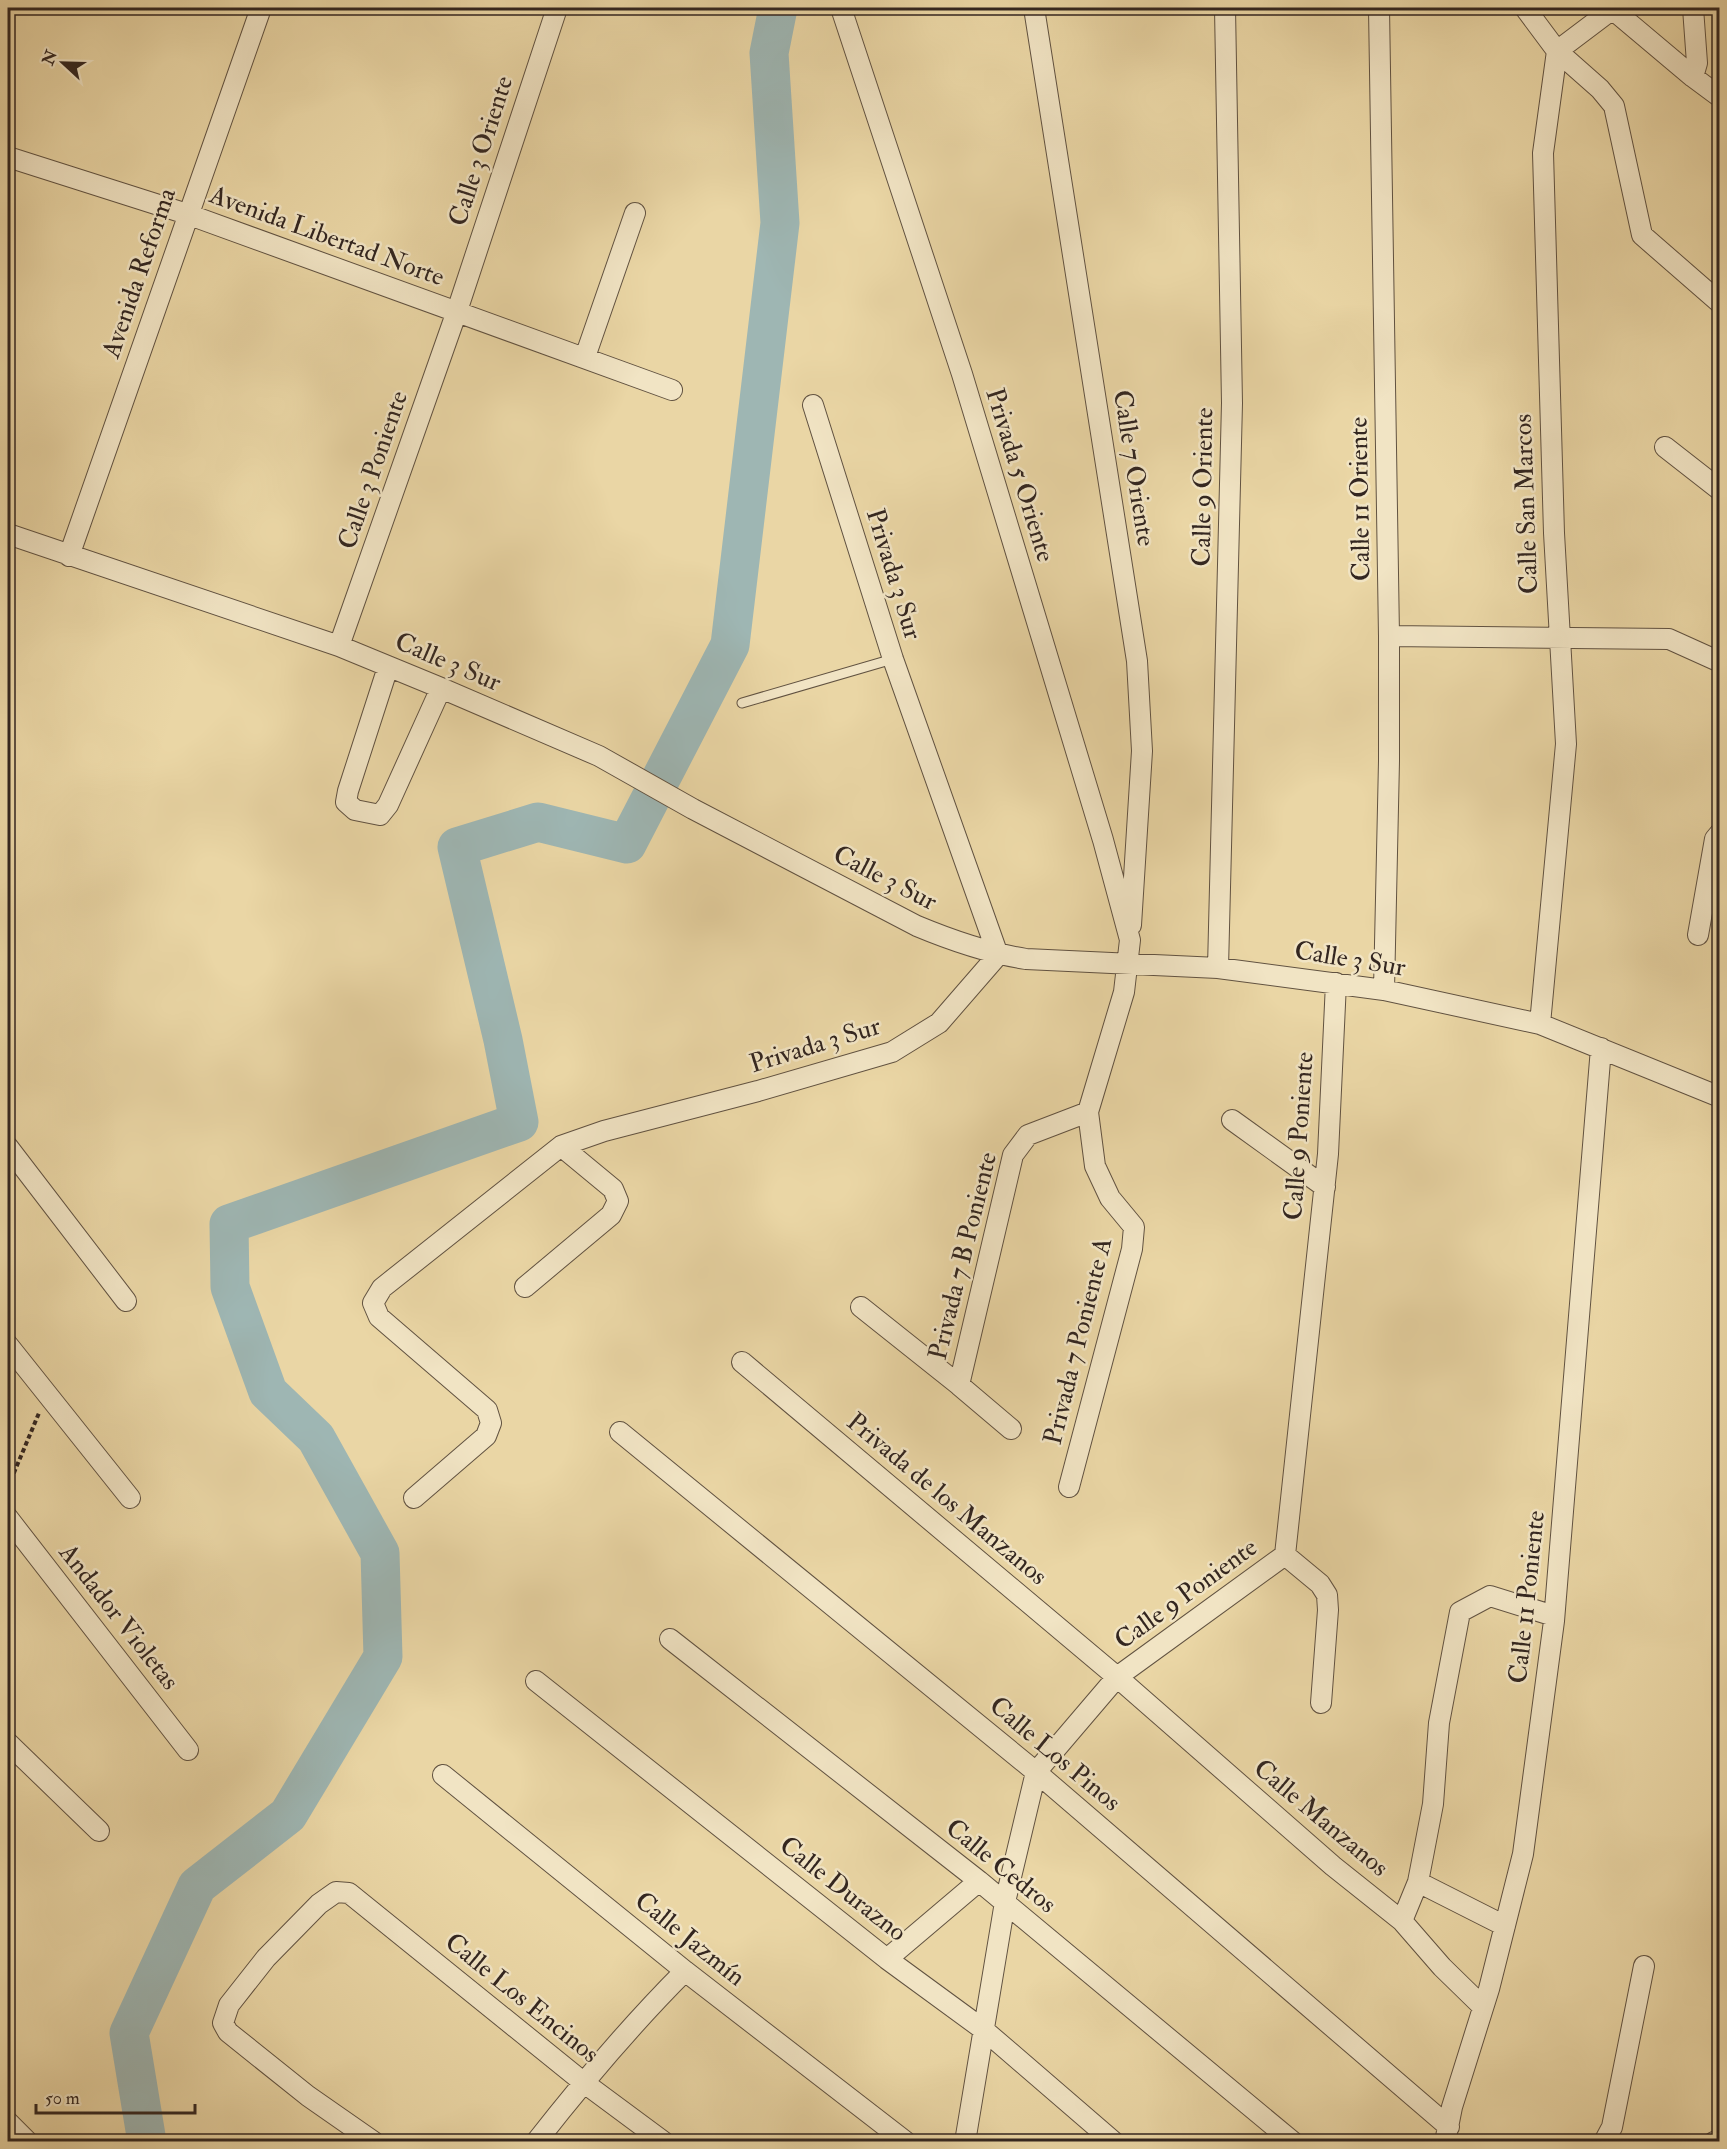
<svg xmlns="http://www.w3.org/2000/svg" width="1727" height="2149" viewBox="0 0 1727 2149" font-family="'IM FELL Double Pica',serif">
  <rect width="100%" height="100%" fill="#ead6a5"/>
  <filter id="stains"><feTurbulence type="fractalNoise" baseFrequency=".00333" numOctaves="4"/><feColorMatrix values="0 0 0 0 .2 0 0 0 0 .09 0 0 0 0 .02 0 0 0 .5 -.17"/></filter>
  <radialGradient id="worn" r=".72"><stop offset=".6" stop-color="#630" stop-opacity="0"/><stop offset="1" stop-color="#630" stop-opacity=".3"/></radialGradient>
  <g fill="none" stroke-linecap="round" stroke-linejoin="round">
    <path stroke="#9eb6b3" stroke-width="39" d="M147,2142L129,2033L197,1886L288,1815L383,1657L380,1553L316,1438L268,1392L230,1287L229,1224L519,1122L503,1040L457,847L538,822L627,844L730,645L780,223L769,53L778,8"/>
    <g stroke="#615241" stroke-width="11">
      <path id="service" d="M742,703L893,659"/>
    </g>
    <g stroke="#615241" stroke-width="22">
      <path id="minor" d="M841,8L962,374L1103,840L1130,940L1124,992L1088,1112L1095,1166L1110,1198L1134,1227L1132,1249L1069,1487
        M1034,8L1137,661L1142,751L1131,925
        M1379,8L1389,636V761L1384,990
        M1525,8L1557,51L1600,89L1614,106L1642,235L1720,303
        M1611,8L1693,77L1720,97
        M1693,8L1697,63L1693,77
        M8,157L187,214L672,390
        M585,357L635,213
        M1665,447L1720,490
        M8,534L339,646L441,688L599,756L693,809L917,926C953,941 988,953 1026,959L1218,968L1384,990L1540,1024L1720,1097
        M69,556L261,8
        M1389,636L1669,639L1720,662
        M339,646L457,311L557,8
        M388,667L348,791L346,802L355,810L380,815L388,805L441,688
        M1698,935L1715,839L1720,833
        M1218,968L1232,403L1225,8
        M1540,1024L1566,744L1554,533L1543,153L1557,51L1614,8
        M1232,1120L1325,1187
        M8,1147L126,1301
        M525,1287L611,1215L618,1201L613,1189L561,1146
        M861,1307L959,1385L1011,1429
        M8,1345L130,1498
        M742,1362L1117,1677L1333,1866L1402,1921L1442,1967L1483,2007
        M959,1385L1013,1155L1028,1135L1088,1112
        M620,1432L1036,1772L1449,2127
        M414,1498L486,1436L491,1423L487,1410L379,1317L373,1303L382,1288L561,1146L604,1131L758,1091L892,1052L939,1023L998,955L893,659L813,405
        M8,1518L188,1750
        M1285,1555L1320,1584L1327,1595L1328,1610L1321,1703
        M670,1639L979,1881L1293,2142
        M536,1681L887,1959L984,2030L1114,2142
        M8,1743L99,1831
        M443,1775L685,1971L906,2142
        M1418,1882L1505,1926
        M1402,1921L1418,1882L1433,1804L1439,1723L1460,1612L1490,1596L1554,1616
        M887,1959L979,1881
        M8,2122L28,2142
        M374,2142L308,2096L228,2032L223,2023L229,2005L266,1958L319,1904L336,1892L349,1893L583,2082L664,2142
        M536,2142C583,2082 631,2025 685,1971
        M965,2142L1005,1902L1036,1772L1117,1677L1285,1555L1328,1154L1336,983
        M1445,2142L1452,2107L1489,1989L1523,1854L1554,1621L1601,1048
        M1604,2142L1612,2127L1644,1966
        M1714,2142L1720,2140"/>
    </g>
    <path stroke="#332620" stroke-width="4" stroke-dasharray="4.5 3" stroke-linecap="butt" d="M8,1487L39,1413"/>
    <use href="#service" stroke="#f1e4c4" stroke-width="9"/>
    <use href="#minor" stroke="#f1e4c4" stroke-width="20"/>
  </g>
  <g text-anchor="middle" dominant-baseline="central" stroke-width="5" stroke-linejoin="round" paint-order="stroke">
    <g font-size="26" fill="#332620" stroke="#f1e4c4">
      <text transform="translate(481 151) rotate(-72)">Calle 3 Oriente</text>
      <text transform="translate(327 236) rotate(20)">Avenida Libertad Norte</text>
      <text transform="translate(139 273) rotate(-71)">Avenida Reforma</text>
      <text transform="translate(1134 468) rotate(81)">Calle 7 Oriente</text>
      <text transform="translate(373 470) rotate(-71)">Calle 3 Poniente</text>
      <text transform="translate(1020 475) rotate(73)">Privada 5 Oriente</text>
      <text transform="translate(1203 487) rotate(-89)">Calle 9 Oriente</text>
      <text transform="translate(1360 499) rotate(-91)">Calle 11 Oriente</text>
      <text transform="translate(1526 504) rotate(-92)">Calle San Marcos</text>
      <text transform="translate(894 574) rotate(73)">Privada 3 Sur</text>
      <text transform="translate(448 662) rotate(23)">Calle 3 Sur</text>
      <text transform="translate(885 878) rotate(27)">Calle 3 Sur</text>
      <text transform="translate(1350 959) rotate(9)">Calle 3 Sur</text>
      <text transform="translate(815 1045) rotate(-17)">Privada 3 Sur</text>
      <text transform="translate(1299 1136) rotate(-86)">Calle 9 Poniente</text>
      <text transform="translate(963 1256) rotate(-76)">Privada 7 B Poniente</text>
      <text transform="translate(1078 1341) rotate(-76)">Privada 7 Poniente A</text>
      <text transform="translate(947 1499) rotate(40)">Privada de los Manzanos</text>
      <text transform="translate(1186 1594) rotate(-36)">Calle 9 Poniente</text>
      <text transform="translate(1527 1597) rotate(-84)">Calle 11 Poniente</text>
      <text transform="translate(119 1617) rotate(52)">Andador Violetas</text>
      <text transform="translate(1055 1754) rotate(40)">Calle Los Pinos</text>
      <text transform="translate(1321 1818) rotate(40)">Calle Manzanos</text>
      <text transform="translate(1001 1866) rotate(39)">Calle Cedros</text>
      <text transform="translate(843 1889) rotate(38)">Calle Durazno</text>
      <text transform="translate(690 1939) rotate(39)">Calle Jazmín</text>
      <text transform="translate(522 1998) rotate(39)">Calle Los Encinos</text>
    </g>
  </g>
  <rect width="1727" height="2149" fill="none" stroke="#ead6a5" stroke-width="30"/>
  <rect x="9" y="9" width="1709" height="2131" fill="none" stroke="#332620" stroke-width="3"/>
  <rect x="15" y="15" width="1697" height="2119" fill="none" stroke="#332620" stroke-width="1.5"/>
  <g transform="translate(63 63) rotate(292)" stroke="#f1e4c4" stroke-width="4.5" paint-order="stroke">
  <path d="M0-4.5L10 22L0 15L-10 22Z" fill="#332620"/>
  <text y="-9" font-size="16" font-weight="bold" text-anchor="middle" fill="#332620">N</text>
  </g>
  <path d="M36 2104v9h159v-9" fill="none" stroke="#332620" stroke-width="3"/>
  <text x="45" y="2104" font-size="18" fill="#332620" stroke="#f1e4c4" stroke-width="4.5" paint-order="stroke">50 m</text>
  <rect width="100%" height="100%" filter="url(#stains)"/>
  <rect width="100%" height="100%" fill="url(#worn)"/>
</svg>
